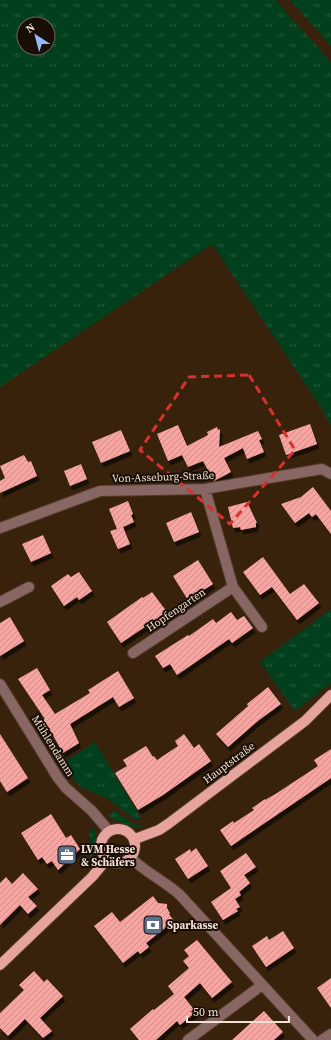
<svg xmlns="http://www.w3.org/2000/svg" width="331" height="1040" viewBox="0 0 331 1040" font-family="'Source Serif 4',serif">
  <defs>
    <pattern id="grass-tufts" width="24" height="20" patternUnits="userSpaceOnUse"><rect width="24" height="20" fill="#023f1d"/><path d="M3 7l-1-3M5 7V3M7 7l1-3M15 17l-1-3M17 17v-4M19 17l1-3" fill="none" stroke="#275a3d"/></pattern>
    <pattern id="building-hatch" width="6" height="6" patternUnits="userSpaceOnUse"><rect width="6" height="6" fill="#f6a6a2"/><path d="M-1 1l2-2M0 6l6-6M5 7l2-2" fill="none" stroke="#ca8e8a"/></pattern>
    <filter id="shadow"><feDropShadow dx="2.5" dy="4.5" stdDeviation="0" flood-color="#0009"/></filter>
  </defs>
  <rect width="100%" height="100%" fill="#39220c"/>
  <path fill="url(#grass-tufts)" fill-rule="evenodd" d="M0,0H275L331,62V426L320,406L212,244L0,387ZM24,24H48V48H24Z
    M290,0H331V46Z
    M331,609V683L295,711L260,662Z
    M95,742L141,818L137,820L130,816L110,800L81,787L60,765Z
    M115,810C124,817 130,824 142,826L141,828H133L111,818L109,815Z
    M94,828C97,835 98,854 94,860L89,855L91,845L89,834L90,830Z"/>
  <path fill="url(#building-hatch)" filter="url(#shadow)" d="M310,424L317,444L286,455L279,435Z
    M178,425L187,446L208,435L207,432L217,427L218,430L220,429L219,447L258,431L262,439L259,440L264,452L247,459L243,448L224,458L231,472L214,481L203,461L188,467L182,455L168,461L157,434Z
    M121,430L130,451L101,463L92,442Z
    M24,455L28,462L31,461L37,476L0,493V481L5,478L0,466Z
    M81,464L87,479L70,486L64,471Z
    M313,487L331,511V534L316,514L312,517L309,513L295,523L281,504L301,497Z
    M128,501L133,514L131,515L134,522L123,527L130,544L118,549L110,531L117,529L109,509Z
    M247,502L257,523H256V527L241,530L240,527L233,528L228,507Z
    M191,512L199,532L174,542L166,523Z
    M43,535L51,553L31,562L22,544Z
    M263,557L290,594L304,584L319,603L297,620L272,587L260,595L243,572Z
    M198,560L213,584L188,600L173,576Z
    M79,572L92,591L79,600L77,597L64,606L51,586L68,574L71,577Z
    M152,592L167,612L121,643L107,622L142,597L143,598Z
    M231,612L237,620L244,616L253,628L232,643L229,639L177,675L170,664L163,668L155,656L188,635L189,636L213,619L216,623Z
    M10,617L24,641L0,656V623Z
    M37,668L50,690L42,695L55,714L90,693L88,690L118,671L134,698L119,707L113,697L70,724L79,743L63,753L50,730L43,735L36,724L45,719L18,679Z
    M268,687L281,704L259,720L228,747L216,734L248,706L247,704Z
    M0,734L28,778L7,792L0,781Z
    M184,734L194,748L199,744L211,761L163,795L138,810L115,773L127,766L123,760L146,746L153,757L154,756L157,760L178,746L175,741Z
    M331,749V778L231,846L220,830L233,821L234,823L254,810L252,808L265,799V800L277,793L318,766L314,760Z
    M51,814L66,838L71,835L80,849L58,870L52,861L47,864L42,857L38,860L21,833Z
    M196,848L208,866L188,879L175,859L190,849L191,852Z
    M246,853L256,867L244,875L250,883L239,892L241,895L235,899L240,907L236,909L238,911L223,920L211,902L231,888L220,871Z
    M23,873L38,889L28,897L37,906L28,914L20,905L0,925V883L6,877L12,884Z
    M153,896L158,903L167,904V908L170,913L169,914L174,921L146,943L149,947L140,954L138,951L123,963L94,926L112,912L120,922Z
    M283,931L294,948L266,967L252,946L267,936L269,940Z
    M197,940L232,982L212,998L200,983L184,997L196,1012L180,1025L177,1021L156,1040H139L130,1029L153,1009L154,1010L174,994L168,986L189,968L183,961L189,956L184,950Z
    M34,971L44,982L47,979L63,996L40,1018L52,1031L43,1038L25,1019L8,1036L0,1028V1013L24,990L19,985Z
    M331,978V1008L317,988Z
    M264,1011L283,1032L274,1040H232Z"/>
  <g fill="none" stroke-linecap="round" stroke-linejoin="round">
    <g stroke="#533d28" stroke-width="12">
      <path id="minor" d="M0,528L100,491L205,489L322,469L331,474
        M233,587L262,627
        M0,602L29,587
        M133,653L233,587L205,489
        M0,684L58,778L66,788L92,811L109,831
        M131,858C146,873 165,881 180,895L313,1040
        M188,1040L262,985
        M322,1040L331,1034"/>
    </g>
    <g stroke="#533d28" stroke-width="12">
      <path id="major" d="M101 846a17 17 0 1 1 34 0a17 17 0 1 1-34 0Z
        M135,839L159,830L168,824L305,721L331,695
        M0,965L92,877L107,859"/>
    </g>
    <use href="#minor" stroke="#876663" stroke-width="10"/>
    <use href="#major" stroke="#e7a49e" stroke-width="10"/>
  </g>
  <path fill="none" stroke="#d73131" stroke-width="3" stroke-dasharray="8 5" stroke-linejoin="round" d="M249,375L295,450L230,524L140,450L189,377Z"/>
  <defs>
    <g id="office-square" transform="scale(1)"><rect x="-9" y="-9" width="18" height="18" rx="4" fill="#5c6f8a" stroke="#190e06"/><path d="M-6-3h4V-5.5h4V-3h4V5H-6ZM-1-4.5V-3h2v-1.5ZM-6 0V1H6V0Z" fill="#fff"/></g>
    <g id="bank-square" transform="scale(1)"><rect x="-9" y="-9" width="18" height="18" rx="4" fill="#5c6f8a" stroke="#190e06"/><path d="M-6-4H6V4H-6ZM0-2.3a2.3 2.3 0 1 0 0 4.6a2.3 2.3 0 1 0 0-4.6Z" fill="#fff"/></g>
  </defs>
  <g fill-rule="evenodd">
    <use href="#office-square" x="67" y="855"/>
    <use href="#bank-square" x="153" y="925"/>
  </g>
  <g text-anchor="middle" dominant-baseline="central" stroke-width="4" stroke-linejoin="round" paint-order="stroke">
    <g font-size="11" fill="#f1e1d4" stroke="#190e06">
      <text transform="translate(163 477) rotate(-2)">Von-Asseburg-Straße</text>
      <text transform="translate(176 610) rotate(-34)">Hopfengarten</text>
      <text transform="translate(53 746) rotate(58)">Mühlendamm</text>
      <text transform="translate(229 763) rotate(-37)">Hauptstraße</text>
    </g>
    <g font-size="11" font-weight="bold" fill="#f1e1d4" stroke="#190e06" text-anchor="start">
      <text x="81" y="849">LVM Hesse<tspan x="81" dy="13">&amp; Schäfers</tspan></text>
      <text x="167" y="925">Sparkasse</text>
    </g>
  </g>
  <g transform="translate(36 36) rotate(324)"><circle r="19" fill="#190e06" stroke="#6f6258"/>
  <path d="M0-3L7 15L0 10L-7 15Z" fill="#94b7fd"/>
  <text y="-6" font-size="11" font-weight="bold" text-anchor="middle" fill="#f1e1d4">N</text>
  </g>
  <path d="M187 1016v6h102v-6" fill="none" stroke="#f1e1d4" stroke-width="2"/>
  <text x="193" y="1016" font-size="12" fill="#f1e1d4" stroke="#190e06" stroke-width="3" paint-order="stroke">50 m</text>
</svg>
